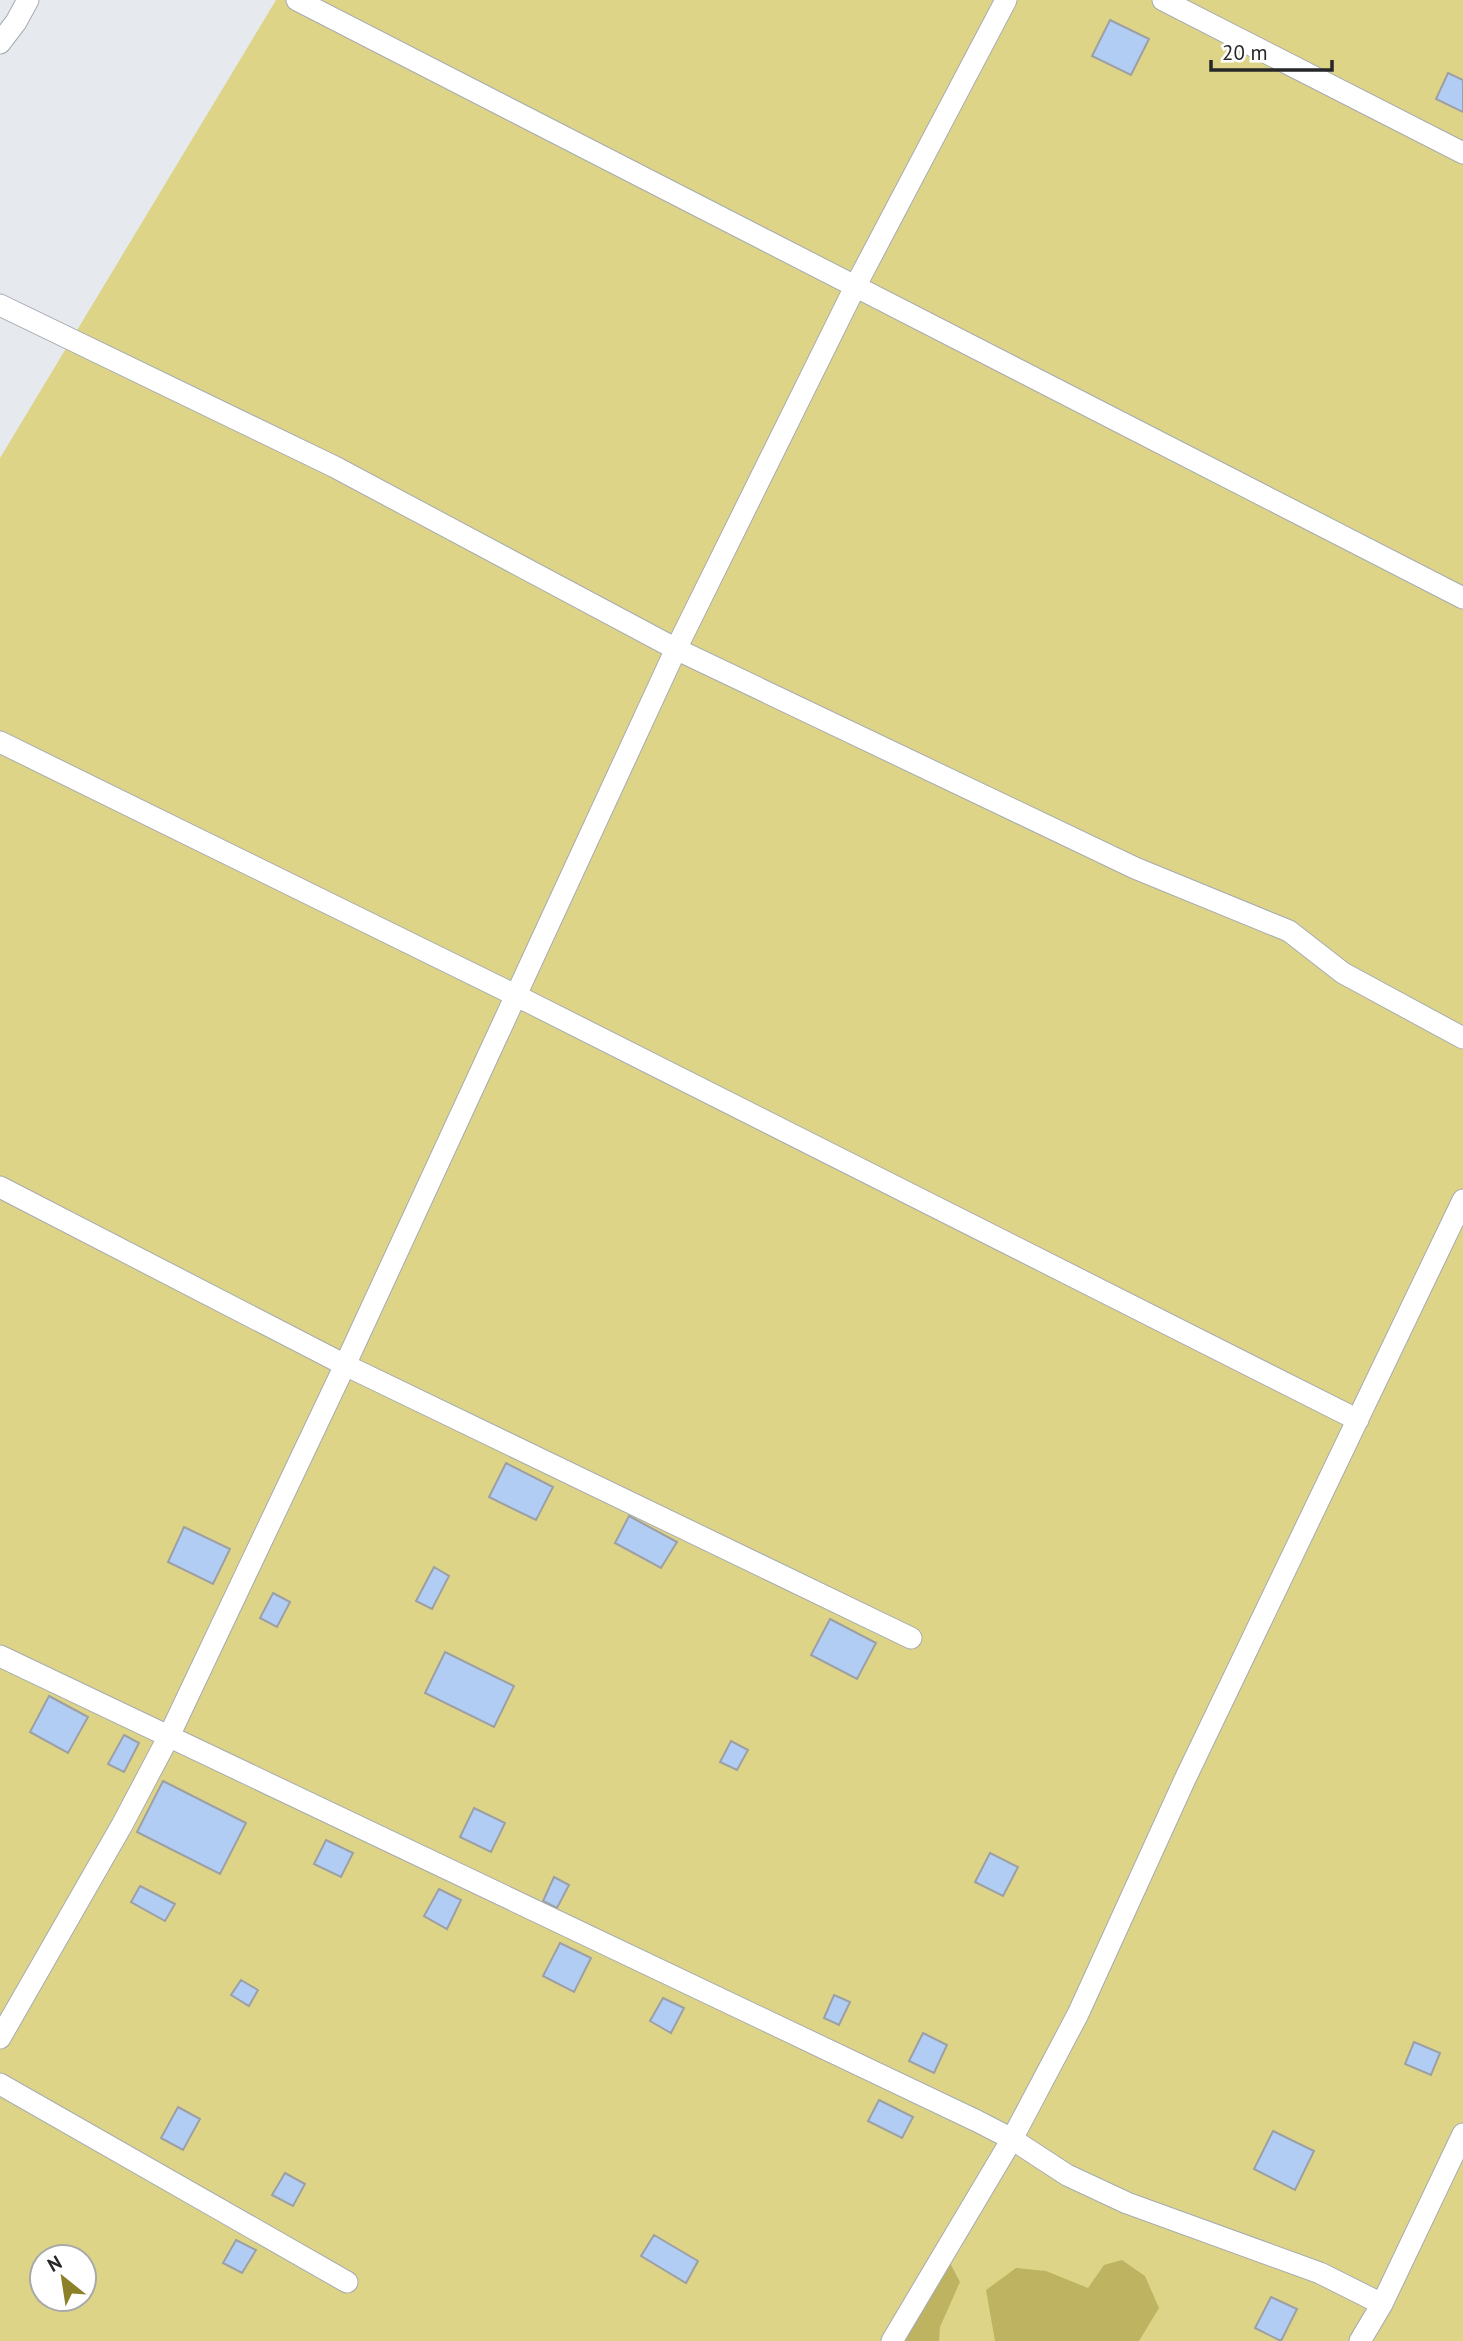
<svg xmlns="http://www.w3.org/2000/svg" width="1463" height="2341" viewBox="0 0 1463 2341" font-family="'PT Sans',sans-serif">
  <rect width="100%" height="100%" fill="#e6eaef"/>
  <path fill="#ded487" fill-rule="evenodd" d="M276,0H1463V2341H0V458ZM42,2257H84V2299H42Z"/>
  <path fill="#beb361" d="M1122,2260L1145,2276L1159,2308L1139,2341H995L986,2290L1016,2268L1046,2271L1088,2288L1104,2265Z
    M950,2263L960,2282L940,2327L939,2341H890Z"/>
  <path fill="#b1cdf4" stroke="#9ca0a5" stroke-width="2" d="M1110,20L1149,39L1131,75L1092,56Z
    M1448,73L1463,80V112L1436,99Z
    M506,1463L553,1487L536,1520L489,1497Z
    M629,1516L677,1542L661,1568L615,1543Z
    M184,1527L230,1549L213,1584L168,1562Z
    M434,1567L449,1576L432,1609L416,1601Z
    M273,1593L290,1602L277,1627L260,1618Z
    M830,1619L876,1643L857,1679L811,1655Z
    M445,1652L514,1686L494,1727L425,1693Z
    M49,1696L88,1717L68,1753L30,1732Z
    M124,1735L139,1743L124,1772L108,1764Z
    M731,1741L748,1750L737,1770L720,1762Z
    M163,1781L246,1823L220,1874L137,1832Z
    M474,1808L505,1823L491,1852L460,1837Z
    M326,1840L353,1853L341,1877L314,1864Z
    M990,1853L1018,1867L1003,1896L975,1882Z
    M554,1877L569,1885L557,1908L543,1901Z
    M140,1886L175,1904L165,1921L131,1902Z
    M439,1889L461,1900L447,1929L424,1916Z
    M560,1943L591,1958L574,1992L543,1976Z
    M241,1980L258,1990L249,2006L231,1995Z
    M834,1995L850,2002L839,2025L824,2018Z
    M663,1998L684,2008L671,2033L650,2021Z
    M923,2033L947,2045L934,2073L909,2061Z
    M1414,2042L1440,2053L1431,2075L1405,2064Z
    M879,2100L913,2117L902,2138L868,2121Z
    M178,2107L200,2119L183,2150L161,2138Z
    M1273,2131L1314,2151L1295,2190L1254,2169Z
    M285,2173L305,2184L293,2206L272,2195Z
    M654,2235L698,2261L686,2283L641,2256Z
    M236,2240L256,2250L242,2273L223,2263Z
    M1271,2297L1297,2309L1281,2341L1255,2328Z"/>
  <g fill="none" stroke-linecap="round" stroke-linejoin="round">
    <g stroke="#a7abb0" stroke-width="23">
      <path id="lane" d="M297,0L1463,598
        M1163,0L1463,153
        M0,43L16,22L28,0
        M0,305L335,467L676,649L1135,868L1289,931L1343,973L1463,1038
        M0,742L515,995L1358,1420
        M0,1187L345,1365L911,1638
        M0,1656L977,2121L1012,2139L1067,2175L1127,2203L1320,2273L1382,2304
        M0,2038L122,1825L169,1736L345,1365L676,649L856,285L1006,0
        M0,2084L347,2282
        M892,2341L1012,2139L1078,2014L1186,1777L1463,1200
        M1360,2341L1382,2304L1463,2134"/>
    </g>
    <use href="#lane" stroke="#fff" stroke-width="21"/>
  </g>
  <g transform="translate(63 2278) rotate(330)"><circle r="33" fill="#ffffff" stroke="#a8a9a9" stroke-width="2"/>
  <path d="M0-5L12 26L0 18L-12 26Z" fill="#8c8028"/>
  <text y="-10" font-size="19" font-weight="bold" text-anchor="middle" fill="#262729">N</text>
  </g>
  <path d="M1211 60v10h121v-10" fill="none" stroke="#262729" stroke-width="3.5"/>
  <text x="1222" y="60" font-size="21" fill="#262729" stroke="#ffffff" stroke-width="5" paint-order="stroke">20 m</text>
</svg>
